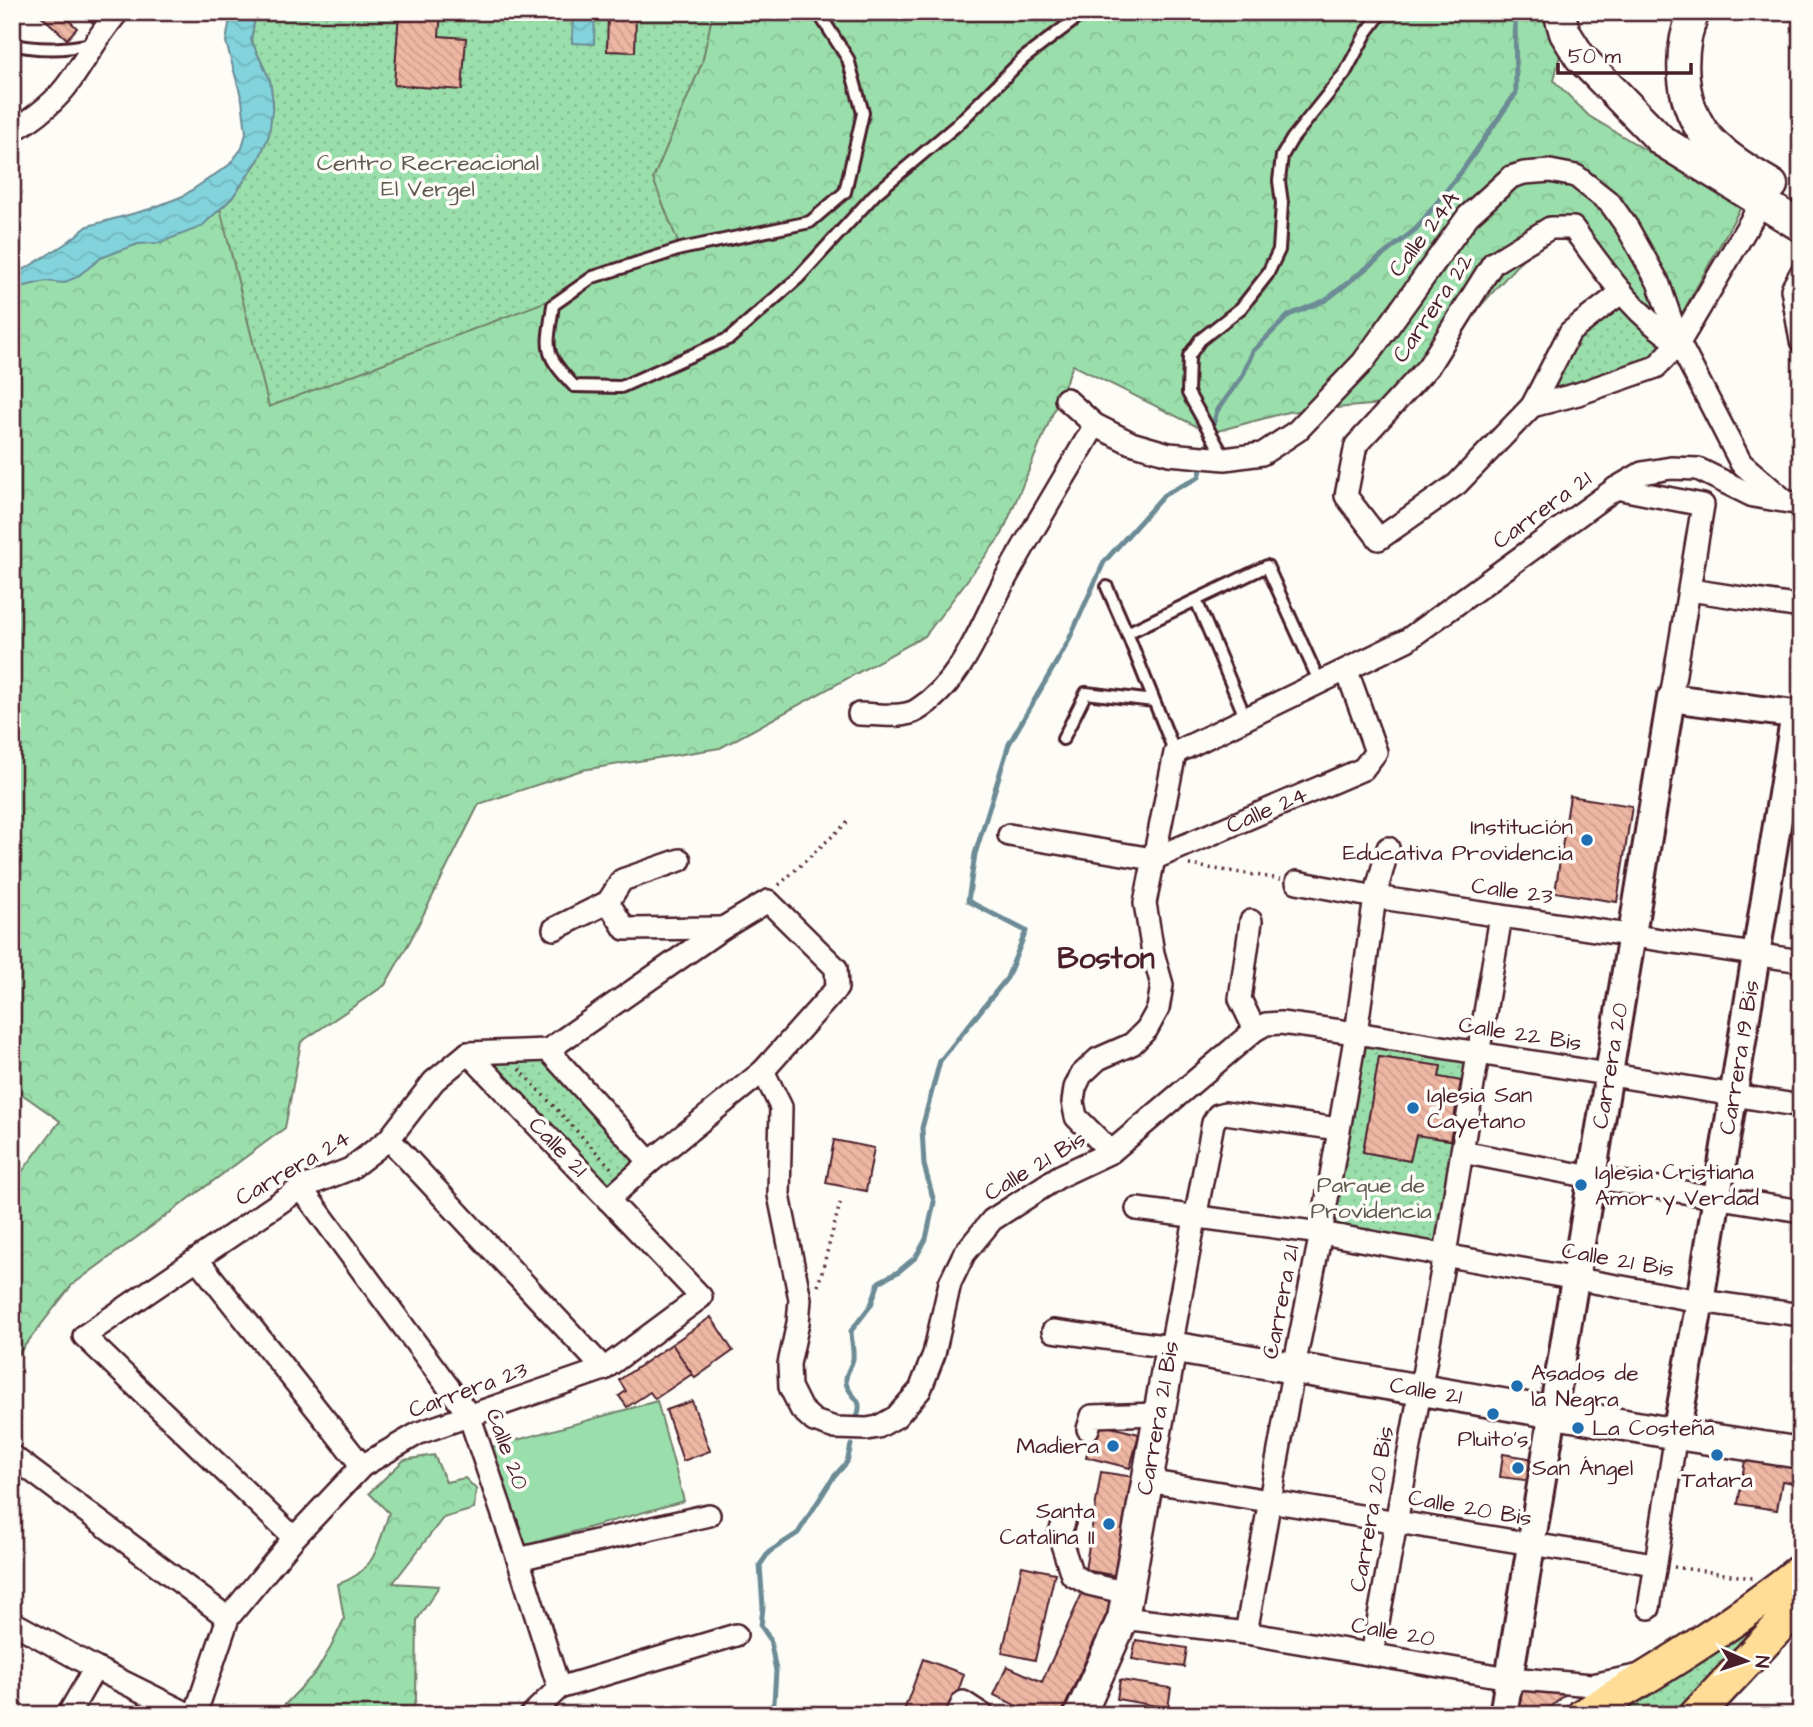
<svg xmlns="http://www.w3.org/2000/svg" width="1813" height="1727" viewBox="0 0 1813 1727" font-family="'Architects Daughter',sans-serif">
  <defs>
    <pattern id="grass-dots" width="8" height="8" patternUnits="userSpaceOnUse" patternTransform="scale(1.75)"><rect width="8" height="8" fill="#9adfab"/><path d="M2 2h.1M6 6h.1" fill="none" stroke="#86bf93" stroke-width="1.8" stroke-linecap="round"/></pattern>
    <pattern id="forest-crowns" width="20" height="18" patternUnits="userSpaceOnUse" patternTransform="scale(1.75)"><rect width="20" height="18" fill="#9adfab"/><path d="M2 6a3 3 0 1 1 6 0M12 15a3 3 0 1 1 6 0" fill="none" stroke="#86bf93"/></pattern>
    <pattern id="water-waves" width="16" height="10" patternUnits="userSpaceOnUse" patternTransform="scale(1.75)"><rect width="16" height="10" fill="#82d3dc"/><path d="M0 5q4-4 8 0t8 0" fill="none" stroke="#72b5bd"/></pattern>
    <pattern id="building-back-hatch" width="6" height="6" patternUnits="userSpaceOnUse" patternTransform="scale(1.75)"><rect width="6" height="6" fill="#eeb7a4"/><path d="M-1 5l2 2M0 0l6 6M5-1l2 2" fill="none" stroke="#ce9d8d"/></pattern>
  </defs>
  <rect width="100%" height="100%" fill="#fdfcf7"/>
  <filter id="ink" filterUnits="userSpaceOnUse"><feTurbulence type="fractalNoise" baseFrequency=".0143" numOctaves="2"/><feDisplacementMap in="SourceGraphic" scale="14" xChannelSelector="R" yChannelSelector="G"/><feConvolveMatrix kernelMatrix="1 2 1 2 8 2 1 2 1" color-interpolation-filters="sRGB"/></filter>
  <g filter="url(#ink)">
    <path fill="url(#grass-dots)" stroke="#727f6b" stroke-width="2" fill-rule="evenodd" d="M256,12H818L845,192L593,277L553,305L269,407L201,227L232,198L259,159L273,103L270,81L251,40Z
      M1622,292L1679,343L1656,367L1532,406L1570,332Z
      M1356,1033L1479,1053L1445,1254L1321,1233ZM1379,1057L1441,1066L1439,1077L1461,1081L1450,1140L1416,1135L1410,1161L1363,1152Z
      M548,1050L650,1162L608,1200L468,1053Z
      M1789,1590L1696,1715H1583Z"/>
    <path fill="url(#forest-crowns)" stroke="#727f6b" stroke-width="2" d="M713,12H1552L1565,33L1554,81L1589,116L1741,207L1674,328L1550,228L1394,403L1288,412L1210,433L1073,365L1002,534L925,636L720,748L582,770L479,804L410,941L385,985L301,1042L285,1128L72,1285L12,1362V1185L60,1121L12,1087V282L216,192L269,407L681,250L653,179L702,63Z
      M434,1455L446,1482L465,1478L476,1489L474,1509L443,1518L393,1583L439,1586L417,1620L416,1699L411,1715H279V1711L316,1672L331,1647L344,1619L338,1584C375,1572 378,1546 389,1513L369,1493L404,1460Z"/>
    <path fill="#9adfab" stroke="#727f6b" stroke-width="2" d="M657,1401L684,1501L519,1547L492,1447Z"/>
    <path fill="url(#water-waves)" stroke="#6c8b95" stroke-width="2" d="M231,12H256L251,40L270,80L273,103L269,135L259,159L232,198L201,227L159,243L138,244L101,258L77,277L63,283L46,281L17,288L12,292V277L65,244L88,226L150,209L183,196L229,165L242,148L246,133L242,100L226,42Z
      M573,13H595L594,44L572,43Z"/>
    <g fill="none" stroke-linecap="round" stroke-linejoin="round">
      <path stroke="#6c8b95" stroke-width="5" d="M1206,452L1217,411L1242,377L1253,351L1289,315L1326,300L1416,229L1462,171L1516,93L1515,12
        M856,1421C864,1397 855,1403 847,1386C843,1376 851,1368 853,1359C854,1350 851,1339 851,1331L871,1305L879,1282L898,1272L916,1257L926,1239L934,1202L924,1165L922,1128L940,1061L1007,978L1026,931L968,901L975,854L1009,744L1067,644L1104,562L1164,495L1199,477L1203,462
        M768,1715L774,1702L776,1671L770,1639L761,1626L763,1607L760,1565L769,1552L798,1533L833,1478L847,1462L851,1445"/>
    </g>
    <path fill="url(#building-back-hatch)" stroke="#4a1f2b" stroke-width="2" d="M37,12H60L77,28L67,39Z
      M82,12H104L94,24Z
      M399,12H441L439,36L466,38L462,90L394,85Z
      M608,14L636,15L635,52L607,51Z
      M1570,796L1632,806L1617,902L1555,892Z
      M1379,1057L1441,1066L1439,1077L1461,1081L1450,1140L1416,1135L1410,1161L1363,1152Z
      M834,1140L874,1148L866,1191L826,1183Z
      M711,1317L733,1351L695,1378L672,1344Z
      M672,1344L692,1374L655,1399L650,1392L627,1407L619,1396L626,1391L619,1380Z
      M692,1401L710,1451L683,1461L666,1410Z
      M1095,1423L1139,1434L1130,1468L1086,1457Z
      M1503,1454L1535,1459L1532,1481L1500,1477Z
      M1746,1454L1801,1462L1799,1484L1782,1481L1777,1510L1738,1504Z
      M1101,1472L1134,1477L1117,1576L1085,1570Z
      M1022,1566L1055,1573L1035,1660L1002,1653Z
      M1084,1589L1112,1602L1061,1715H1036L994,1695L1007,1666L1042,1682Z
      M1136,1640L1187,1648L1184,1667L1132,1659Z
      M923,1659L964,1674L950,1715L903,1713Z
      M1120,1680L1171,1688L1168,1708L1117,1699Z
      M1523,1689L1567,1693L1542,1715H1512L1515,1694Z"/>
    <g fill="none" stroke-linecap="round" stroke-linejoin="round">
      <g stroke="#4a1f2b" stroke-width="16">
        <path id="service" d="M818,12L848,59L863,113L845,192L810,222L681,249L593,277L553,305C547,350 542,352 574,386L621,387L730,338L798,278L875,194L958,124L1024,58L1073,21L1081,12
          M12,44C40,51 65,49 93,44
          M1225,459L1188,393L1189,356L1200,340L1241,308L1267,275L1279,250L1282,203L1279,181L1282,156L1292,139L1345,73L1367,32L1382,12
          M1107,587L1127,633L1267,566L1320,683
          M1196,600L1246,719
          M1127,633L1175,753
          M1063,739L1086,693L1154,701"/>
      </g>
      <g stroke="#4a1f2b" stroke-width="26">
        <g id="minor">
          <path d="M12,131C35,118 56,102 71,80C88,56 98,35 118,12"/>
          <path d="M1801,273L1792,289L1801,341"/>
          <path d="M1622,292L1570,332L1532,406L1457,484L1379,539L1346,496L1356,445L1428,367L1493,263L1550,228H1573C1604,270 1633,315 1679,343"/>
          <path d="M1066,399L1095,425L1131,443L1169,454L1225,459L1262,454L1297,431L1363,362L1468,216L1511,177L1524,173L1550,171L1576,176L1610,203L1627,227L1658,282L1679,343L1741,463L1784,500"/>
          <path d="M1532,406L1578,394L1656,367L1679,343L1769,190"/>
          <path d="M1616,488L1703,505L1671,698"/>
          <path d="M1690,590L1801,607"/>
          <path d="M859,714C876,714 902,719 917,710C965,680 982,621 1008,574C1036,524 1066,475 1095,425"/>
          <path d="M1009,835L1153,859"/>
          <path id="s1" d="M1153,859L1363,769L1376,752L1347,671"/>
          <path d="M680,860L622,880L608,902L625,929L723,928"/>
          <path d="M1297,882L1375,897L1801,961"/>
          <path d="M1251,921L1240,999L1255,1030"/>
          <path d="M554,929L608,902"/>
          <path d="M548,1050L650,1162"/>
          <path d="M763,1071L781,1107L779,1195L800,1299L798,1323L789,1364L790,1387L801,1409L814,1421L835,1428L867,1429L878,1427L896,1417L920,1390L934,1354L950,1283L964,1254L992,1220L1060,1176L1111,1152L1076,1117L1073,1102L1075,1088L1081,1075L1098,1059L1132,1044L1147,1029L1158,1009L1162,985L1153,953L1145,903L1175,753L1407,640L1616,488L1642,473L1671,468L1698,469L1753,496L1801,504"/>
          <path d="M389,1139L604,1369"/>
          <path d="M1111,1152L1255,1030L1266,1024L1281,1023L1356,1033L1801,1106"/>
          <path d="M1462,1152L1591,1177L1801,1211"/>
          <path d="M301,1188L469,1415L518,1559L559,1688"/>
          <path d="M1137,1209L1321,1233L1700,1301L1801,1315"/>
          <path d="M197,1259L362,1466"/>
          <path d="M1053,1331L1171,1347L1213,1123L1218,1115L1225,1113L1338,1129"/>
          <path d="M1088,1429L1092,1416L1159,1414"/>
          <path d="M12,1456L228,1618"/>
          <path d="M1147,1481L1654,1564"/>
          <path d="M1064,1522L1059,1535L1072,1575L1089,1584L1127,1593"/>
          <path d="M294,1538L84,1336L301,1188L350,1169L389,1139L434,1081L468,1053L548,1050L723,928L768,901L836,968L837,988L763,1071L650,1162L608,1200"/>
          <path d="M518,1559L709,1515"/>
          <path d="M1649,1608L1676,1434"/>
          <path d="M1123,1618L1246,1633L1509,1678L1592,1685L1636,1676"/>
          <path d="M12,1622L95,1668L190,1715"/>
          <path d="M1246,1633L1294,1367L1321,1233L1356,1033L1375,897L1388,848"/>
          <path d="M1372,1655L1445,1254L1501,916"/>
          <path d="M68,1715L95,1668"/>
          <path d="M195,1715L228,1618L294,1538L362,1466L419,1433L604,1369L701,1297L468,1053"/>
          <path d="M531,1715L559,1688L736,1635"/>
          <path d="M957,1715L963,1702L983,1715"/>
        </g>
      </g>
      <g stroke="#4a1f2b" stroke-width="32">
        <g id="tertiary">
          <path id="s2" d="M1676,1434L1700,1301L1795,714"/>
          <path id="s3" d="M1503,1715L1671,698L1801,715"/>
        </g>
      </g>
      <g stroke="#4a1f2b" stroke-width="35">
        <g id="secondary">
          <path d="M1559,12L1565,33L1580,57L1662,141L1801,226"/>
          <path d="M1694,12C1678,50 1679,97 1703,132C1717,152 1751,173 1772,185"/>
          <path id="s4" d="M1080,1715L1123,1618L1171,1347L1683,1435L1801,1453"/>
        </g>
      </g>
      <g stroke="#4a1f2b" stroke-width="37">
        <path id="primary" d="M1583,1715C1658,1671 1733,1625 1801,1570
          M1696,1715L1801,1603"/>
      </g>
      <path stroke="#4a1f2b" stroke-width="3.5" stroke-dasharray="2 5" stroke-linecap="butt" d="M1189,865L1281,879
        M779,885L851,819
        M519,1069L614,1171
        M12,1138L24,1135
        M818,1286L841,1200
        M1674,1567L1753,1578"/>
      <use href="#service" stroke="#fdfcf7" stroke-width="10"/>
      <use href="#minor" stroke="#fdfcf7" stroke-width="21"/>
      <use href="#tertiary" stroke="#fdfcf7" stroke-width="26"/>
      <use href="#secondary" stroke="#fdfcf7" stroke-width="30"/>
      <use href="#primary" stroke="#ffdd96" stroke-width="32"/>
    </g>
  </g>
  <g fill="#1f6fb2" stroke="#fdfcf7" stroke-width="2.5">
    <circle cx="1587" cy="840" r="7"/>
    <circle cx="1413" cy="1108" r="7"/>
    <circle cx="1581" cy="1185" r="7"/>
    <circle cx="1517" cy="1386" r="7"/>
    <circle cx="1493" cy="1414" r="7"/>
    <circle cx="1578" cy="1428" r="7"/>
    <circle cx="1113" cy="1446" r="7"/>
    <circle cx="1717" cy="1455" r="7"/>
    <circle cx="1518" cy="1468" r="7"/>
    <circle cx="1109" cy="1524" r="7"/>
  </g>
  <g text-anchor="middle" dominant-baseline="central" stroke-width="7" stroke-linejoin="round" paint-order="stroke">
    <g font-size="23" fill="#625951" stroke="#fdfcf7">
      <text x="428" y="163">Centro Recreacional<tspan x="428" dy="26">El Vergel</tspan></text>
      <text x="1371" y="1185">Parque de<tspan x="1371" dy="26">Providencia</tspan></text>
    </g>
    <g font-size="23" fill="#4a1f2b" stroke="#fdfcf7">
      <text transform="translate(1424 234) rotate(-53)">Calle 24A</text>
      <text transform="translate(1433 308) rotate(-56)">Carrera 22</text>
      <text transform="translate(1542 510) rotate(-36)">Carrera 21</text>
      <text stroke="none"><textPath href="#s1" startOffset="124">Calle 24</textPath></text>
      <text transform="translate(1512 891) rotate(8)">Calle 23</text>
      <text transform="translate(1520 1034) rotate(9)">Calle 22 Bis</text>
      <text stroke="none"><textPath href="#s2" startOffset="382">Carrera 19 Bis</textPath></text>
      <text stroke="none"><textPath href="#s3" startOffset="658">Carrera 20</textPath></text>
      <text transform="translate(558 1147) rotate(46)">Calle 21</text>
      <text transform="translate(1035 1166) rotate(-31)">Calle 21 Bis</text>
      <text transform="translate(293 1168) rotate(-30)">Carrera 24</text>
      <text transform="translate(1618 1260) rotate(10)">Calle 21 Bis</text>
      <text transform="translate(1281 1302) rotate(-79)">Carrera 21</text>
      <text transform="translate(468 1390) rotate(-20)">Carrera 23</text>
      <text stroke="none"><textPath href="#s4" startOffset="640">Calle 21</textPath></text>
      <text transform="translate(1158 1418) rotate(-80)">Carrera 21 Bis</text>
      <text transform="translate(507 1449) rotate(70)">Calle 20</text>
      <text transform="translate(1470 1508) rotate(10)">Calle 20 Bis</text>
      <text transform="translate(1372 1509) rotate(-80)">Carrera 20 Bis</text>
      <text transform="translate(1393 1632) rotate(10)">Calle 20</text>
    </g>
    <g font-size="23" fill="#4a1f2b" stroke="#fdfcf7" text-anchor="start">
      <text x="1573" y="827" text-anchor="end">Institución<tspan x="1573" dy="26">Educativa Providencia</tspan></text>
      <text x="1427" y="1095">Iglesia San<tspan x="1427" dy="26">Cayetano</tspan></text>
      <text x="1595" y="1172">Iglesia Cristiana<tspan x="1595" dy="26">Amor y Verdad</tspan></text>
      <text x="1531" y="1373">Asados de<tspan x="1531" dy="26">la Negra</tspan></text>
      <text x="1592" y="1428">La Costeña</text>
      <text x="1493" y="1439" text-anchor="middle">Pluito's</text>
      <text x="1099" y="1446" text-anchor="end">Madiera</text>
      <text x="1532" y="1468">San Ángel</text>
      <text x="1717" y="1480" text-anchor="middle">Tatara</text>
      <text x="1095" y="1511" text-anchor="end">Santa<tspan x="1095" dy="26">Catalina II</tspan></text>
    </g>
    <g font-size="30" font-weight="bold" fill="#4a1f2b" stroke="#fdfcf7">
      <text x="1106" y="959">Boston</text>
    </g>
  </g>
  <rect width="1813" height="1727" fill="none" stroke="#fdfcf7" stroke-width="42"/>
  <rect x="21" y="21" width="1771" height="1685" fill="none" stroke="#4a1f2b" stroke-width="2.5" filter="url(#ink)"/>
  <g transform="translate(1746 1661) rotate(93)" stroke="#fdfcf7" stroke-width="5" paint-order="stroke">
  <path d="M0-5L12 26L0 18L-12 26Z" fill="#4a1f2b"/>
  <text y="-10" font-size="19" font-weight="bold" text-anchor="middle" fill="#4a1f2b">N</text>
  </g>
  <path d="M1558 63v10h133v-10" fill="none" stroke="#4a1f2b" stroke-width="3.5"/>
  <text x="1568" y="63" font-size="21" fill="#4a1f2b" stroke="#fdfcf7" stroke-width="5" paint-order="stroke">50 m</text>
</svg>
